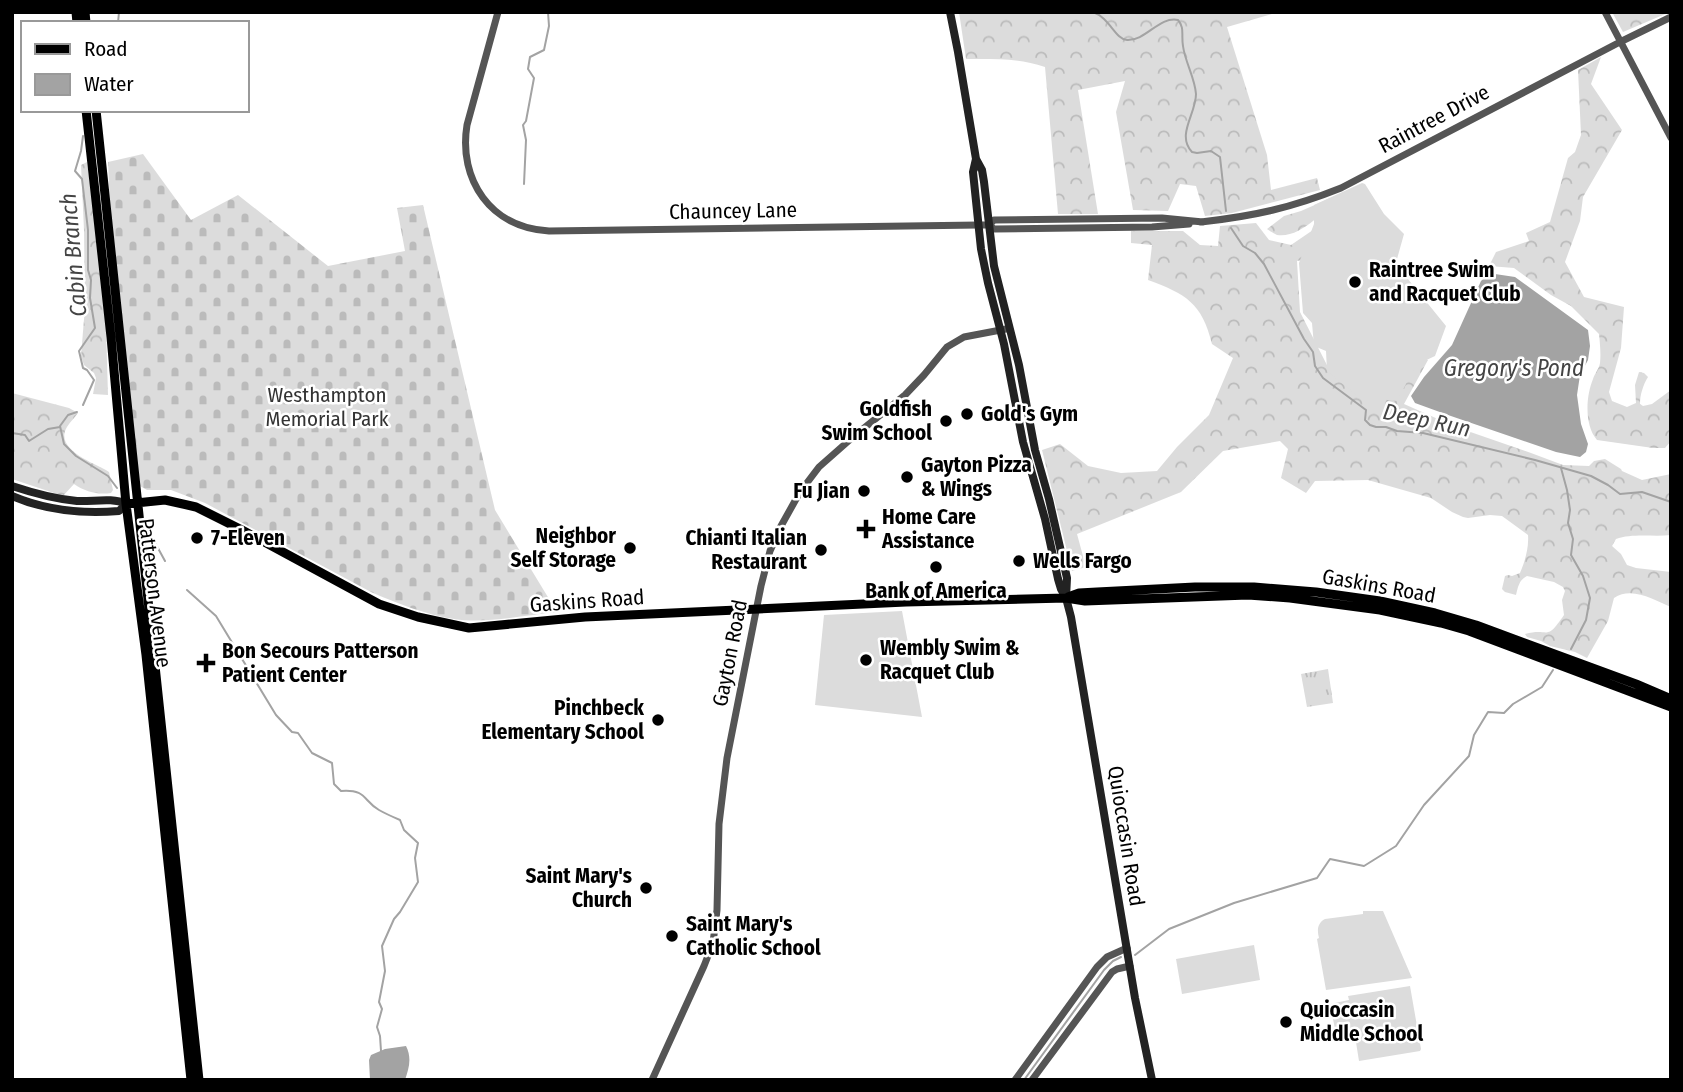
<svg xmlns="http://www.w3.org/2000/svg" width="1683" height="1092" viewBox="0 0 1683 1092" font-family="'Fira Sans Condensed',sans-serif">
  <defs>
    <pattern id="grass-tufts" width="24" height="20" patternUnits="userSpaceOnUse" patternTransform="scale(1.75)"><rect width="24" height="20" fill="#dcdcdc"/><path d="M3 7l-1-3M5 7V3M7 7l1-3M15 17l-1-3M17 17v-4M19 17l1-3" fill="none" stroke="#bbb"/></pattern>
    <pattern id="forest-crowns" width="20" height="18" patternUnits="userSpaceOnUse" patternTransform="scale(1.75)"><rect width="20" height="18" fill="#dcdcdc"/><path d="M2 6a3 3 0 1 1 6 0M12 15a3 3 0 1 1 6 0" fill="none" stroke="#bbb"/></pattern>
    <pattern id="cemetery-stones" width="16" height="16" patternUnits="userSpaceOnUse" patternTransform="scale(1.75)"><rect width="16" height="16" fill="#dcdcdc"/><path d="M2 7V4a2 2 0 0 1 4 0v3zM10 15v-3a2 2 0 0 1 4 0v3z" fill="#bbb"/></pattern>
  </defs>
  <rect width="100%" height="100%" fill="#fff"/>
  <path fill="url(#grass-tufts)" d="M1328,669L1333,703L1307,707L1301,674Z"/>
  <path fill="url(#forest-crowns)" d="M959,12H1279L1227,27L1267,155L1271,190L1317,178L1320,190L1232,213L1205,216L1196,186L1180,184L1168,211L1133,210L1116,112L1125,81L1078,90L1098,214H1058L1045,67C1019,58 994,59 966,59Z
    M1612,12H1670L1623,32Z
    M1601,57L1591,84L1622,130L1583,197L1580,221L1565,262L1584,297L1624,307L1621,348L1609,392L1612,401L1627,407L1636,403L1635,385L1639,372L1644,373L1648,377C1643,385 1640,395 1640,404L1643,406L1652,404L1671,390V441L1665,448H1653L1597,440C1584,425 1586,396 1593,379C1595,373 1599,369 1600,363C1601,354 1600,344 1599,334L1571,306L1551,295L1514,268L1489,266L1496,252L1529,241L1526,233L1550,222L1568,158L1575,152L1581,135L1578,70Z
    M87,162L96,226L106,328L108,395L93,394L96,378L94,373L84,365L81,356L85,307L84,230L81,165Z
    M1342,193C1327,208 1301,239 1277,235C1276,235 1268,230 1267,229L1284,216L1301,211Z
    M1256,223L1269,240L1291,245L1313,230L1341,252L1297,261L1300,312L1330,371L1414,351L1428,360L1404,404L1456,427L1531,453L1563,465L1589,466L1594,461L1605,459L1621,469L1622,471L1642,480L1671,474V535C1653,537 1632,533 1616,539L1612,546L1621,554L1627,565L1636,568L1671,572V607C1654,600 1632,586 1614,598L1608,621L1587,658L1575,652L1550,646L1541,641L1527,637L1525,634C1550,627 1545,643 1564,615L1562,600L1565,591L1563,587L1554,582L1527,576C1519,580 1518,587 1516,595L1505,592L1502,589L1505,576L1508,575L1512,576L1520,573C1525,561 1529,548 1528,535L1502,516L1490,515L1468,518L1463,517L1452,512L1431,498L1368,480L1315,481L1306,493L1281,478L1288,449L1280,441L1223,451L1181,492L1077,534L1086,567L1072,571L1042,450L1060,444L1088,466L1121,473L1157,471L1177,447L1209,415L1233,358L1212,344C1202,303 1186,294 1148,280L1152,245L1131,243V231H1183L1200,245L1218,246L1220,226Z
    M12,393L69,408L78,413C75,417 70,422 67,427C53,450 97,464 109,472L113,490L111,493C99,495 85,492 74,484L63,496L12,479Z"/>
  <path fill="url(#cemetery-stones)" d="M143,154L191,220L238,195L328,266L405,251L397,208L423,205L495,510L557,612C525,615 486,624 454,619C427,615 396,603 371,592L205,503L171,490H147L140,486L111,228L108,162Z"/>
  <path fill="#dcdcdc" d="M1362,183L1365,184L1384,214L1404,234L1397,259L1399,268L1446,326L1435,356L1416,365L1397,401L1359,397L1327,371L1326,351L1314,346L1312,323L1303,313L1299,263L1314,224V205Z
    M902,611L922,717L815,705L824,615Z
    M1363,911H1383L1412,978L1326,990L1317,939L1319,938C1317,931 1317,923 1325,919L1363,914Z
    M1254,945L1260,980L1182,994L1176,959Z
    M1410,986L1421,1049L1420,1051L1359,1061L1355,1036L1337,1039L1330,1004L1349,1000L1348,996Z"/>
  <path fill="#a3a3a3" d="M1495,274L1515,277L1588,330L1590,346L1588,360L1580,375L1577,395L1581,424L1588,444L1586,452L1580,457L1556,452L1448,415L1415,403L1411,396L1424,377L1452,345L1481,281L1487,275Z
    M406,1046C412,1058 409,1068 405,1080H370L369,1060L371,1055L385,1049Z"/>
  <g fill="none" stroke-linecap="round" stroke-linejoin="round">
    <path stroke="#a3a3a3" stroke-width="2" d="M1093,12C1110,18 1115,39 1127,40C1146,41 1159,16 1178,20C1185,28 1181,35 1183,46C1185,62 1195,78 1196,94C1196,114 1176,135 1192,152L1197,153L1211,151L1220,157L1226,211
      M118,23L119,12
      M106,111V110
      M524,184L526,140L523,125L526,121L534,78L528,69L530,57L544,50L549,26L548,12
      M1231,228L1243,246L1255,253L1264,264L1304,339L1313,352L1315,366L1323,378L1366,410L1365,420L1370,425L1376,427H1386L1397,431L1423,433L1535,460L1591,476L1608,485L1620,494L1642,492L1671,502
      M83,405L94,380L87,370L83,368L79,351L95,328L90,298L91,280L88,270V230L82,179L75,171L81,151L83,136
      M77,412L68,415L60,426L64,444L76,456L108,476L117,488
      M12,433L25,435L29,441L48,429L60,427
      M1561,468L1567,490L1570,510L1568,523L1573,539L1571,555L1583,576L1590,598L1586,620L1571,649
      M153,539L165,561
      M187,590L216,616L276,715L292,732L298,733L312,753L332,763L334,784L341,791C367,789 363,801 379,810C386,814 393,817 400,820L404,830L418,843L415,858L418,882L400,912L394,919L382,946L385,971L379,1002L382,1009L377,1027L380,1036L381,1051
      M1135,955L1169,929L1234,903L1317,878L1330,859L1364,866L1396,846L1424,805L1469,756L1474,735L1488,712L1504,713L1513,704L1542,687L1553,670
      M1024,1080L1104,970L1113,961L1121,957"/>
    <path stroke="#555" stroke-width="7" d="M498,12L467,125C458,180 491,228 549,231L979,225H989L994,220L1162,218L1203,222
      M1605,12L1671,138
      M1201,222C1254,216 1291,208 1341,188L1620,42L1671,17
      M989,225L994,229L1152,227L1189,224
      M652,1080L704,966L713,943L717,910L719,824L727,758L761,586L770,551L781,526L800,492L819,467L853,437L905,395L924,375L947,347L964,337L1006,329
      M1015,1080L1097,967L1107,957L1127,948
      M1032,1080L1112,972L1117,969L1130,966"/>
    <path stroke="#222" stroke-width="8" d="M950,12L958,52L976,159L982,170L984,182L994,266L1019,365L1035,450L1049,499L1067,578L1066,598
      M976,159L973,172L981,249L988,283L1004,344L1023,442L1045,519L1058,579L1061,589L1066,598L1071,617L1135,998L1152,1080
      M12,486C33,493 55,499 77,501C93,502 112,497 126,504L119,511C82,514 47,511 12,496"/>
    <path stroke="#000" stroke-width="9" d="M76,12L77,23
      M85,12L86,23
      M86,110L111,337L126,504L146,655L191,1080
      M96,110L199,1080
      M126,504L165,500L196,507L242,530L379,604L418,617L469,628L585,617L906,602L1066,598L1085,601L1248,595L1290,598L1380,610L1441,623L1469,631L1671,707
      M1068,597L1079,593L1097,592L1195,587H1254L1316,592L1380,601L1435,613L1476,625L1636,684L1671,699"/>
  </g>
  <g fill="#000" stroke="#fff" stroke-width="2.5">
    <circle cx="1355" cy="282" r="7"/>
    <circle cx="967" cy="414" r="7"/>
    <circle cx="946" cy="421" r="7"/>
    <circle cx="907" cy="477" r="7"/>
    <circle cx="864" cy="491" r="7"/>
    <path d="M862.5 518.5h7v7h7v7h-7v7h-7v-7h-7v-7h7z"/>
    <circle cx="197" cy="538" r="7"/>
    <circle cx="630" cy="548" r="7"/>
    <circle cx="821" cy="550" r="7"/>
    <circle cx="1019" cy="561" r="7"/>
    <circle cx="936" cy="567" r="7"/>
    <circle cx="866" cy="660" r="7"/>
    <path d="M202.5 652.5h7v7h7v7h-7v7h-7v-7h-7v-7h7z"/>
    <circle cx="658" cy="720" r="7"/>
    <circle cx="646" cy="888" r="7"/>
    <circle cx="672" cy="936" r="7"/>
    <circle cx="1286" cy="1022" r="7"/>
  </g>
  <g text-anchor="middle" dominant-baseline="central" stroke-width="5" stroke-linejoin="round" paint-order="stroke">
    <g font-size="21" fill="#000" stroke="#fff">
      <text transform="translate(1434 119) rotate(-28)">Raintree Drive</text>
      <text transform="translate(733 211) rotate(-1)">Chauncey Lane</text>
      <text transform="translate(1379 586) rotate(10)">Gaskins Road</text>
      <text transform="translate(155 593) rotate(83)">Patterson Avenue</text>
      <text transform="translate(587 601) rotate(-4)">Gaskins Road</text>
      <text transform="translate(730 653) rotate(-79)">Gayton Road</text>
      <text transform="translate(1126 836) rotate(81)">Quioccasin Road</text>
    </g>
    <g font-size="21" font-weight="bold" fill="#000" stroke="#fff" text-anchor="start">
      <text x="1369" y="270">Raintree Swim<tspan x="1369" dy="24">and Racquet Club</tspan></text>
      <text x="932" y="409" text-anchor="end">Goldfish<tspan x="932" dy="24">Swim School</tspan></text>
      <text x="981" y="414">Gold's Gym</text>
      <text x="921" y="465">Gayton Pizza<tspan x="921" dy="24">&amp; Wings</tspan></text>
      <text x="850" y="491" text-anchor="end">Fu Jian</text>
      <text x="882" y="517">Home Care<tspan x="882" dy="24">Assistance</tspan></text>
      <text x="616" y="536" text-anchor="end">Neighbor<tspan x="616" dy="24">Self Storage</tspan></text>
      <text x="211" y="538">7-Eleven</text>
      <text x="807" y="538" text-anchor="end">Chianti Italian<tspan x="807" dy="24">Restaurant</tspan></text>
      <text x="1033" y="561">Wells Fargo</text>
      <text x="936" y="591" text-anchor="middle">Bank of America</text>
      <text x="880" y="648">Wembly Swim &amp;<tspan x="880" dy="24">Racquet Club</tspan></text>
      <text x="222" y="651">Bon Secours Patterson<tspan x="222" dy="24">Patient Center</tspan></text>
      <text x="644" y="708" text-anchor="end">Pinchbeck<tspan x="644" dy="24">Elementary School</tspan></text>
      <text x="632" y="876" text-anchor="end">Saint Mary's<tspan x="632" dy="24">Church</tspan></text>
      <text x="686" y="924">Saint Mary's<tspan x="686" dy="24">Catholic School</tspan></text>
      <text x="1300" y="1010">Quioccasin<tspan x="1300" dy="24">Middle School</tspan></text>
    </g>
    <g font-size="21" fill="#333" stroke="#fff">
      <text x="327" y="395">Westhampton<tspan x="327" dy="24">Memorial Park</tspan></text>
    </g>
    <g font-size="23" font-style="italic" fill="#444" stroke="#fff">
      <text transform="translate(73 255) rotate(-95)">Cabin Branch</text>
      <text x="1514" y="368">Gregory's Pond</text>
      <text transform="translate(1427 420) rotate(12)">Deep Run</text>
    </g>
  </g>
  <rect width="1683" height="1092" fill="none" stroke="#000000" stroke-width="28"/>
  <rect x="21" y="21" width="228" height="91" fill="#ffffff" stroke="#999999" stroke-width="2"/>
  <rect x="35" y="44" width="35" height="10" fill="#000000" stroke="#999999" stroke-width="2"/>
  <text x="84" y="56" font-size="21" fill="#000000">Road</text>
  <rect x="35" y="74" width="35" height="21" fill="#a3a3a3" stroke="#999999" stroke-width="2"/>
  <text x="84" y="91" font-size="21" fill="#000000">Water</text>
</svg>
